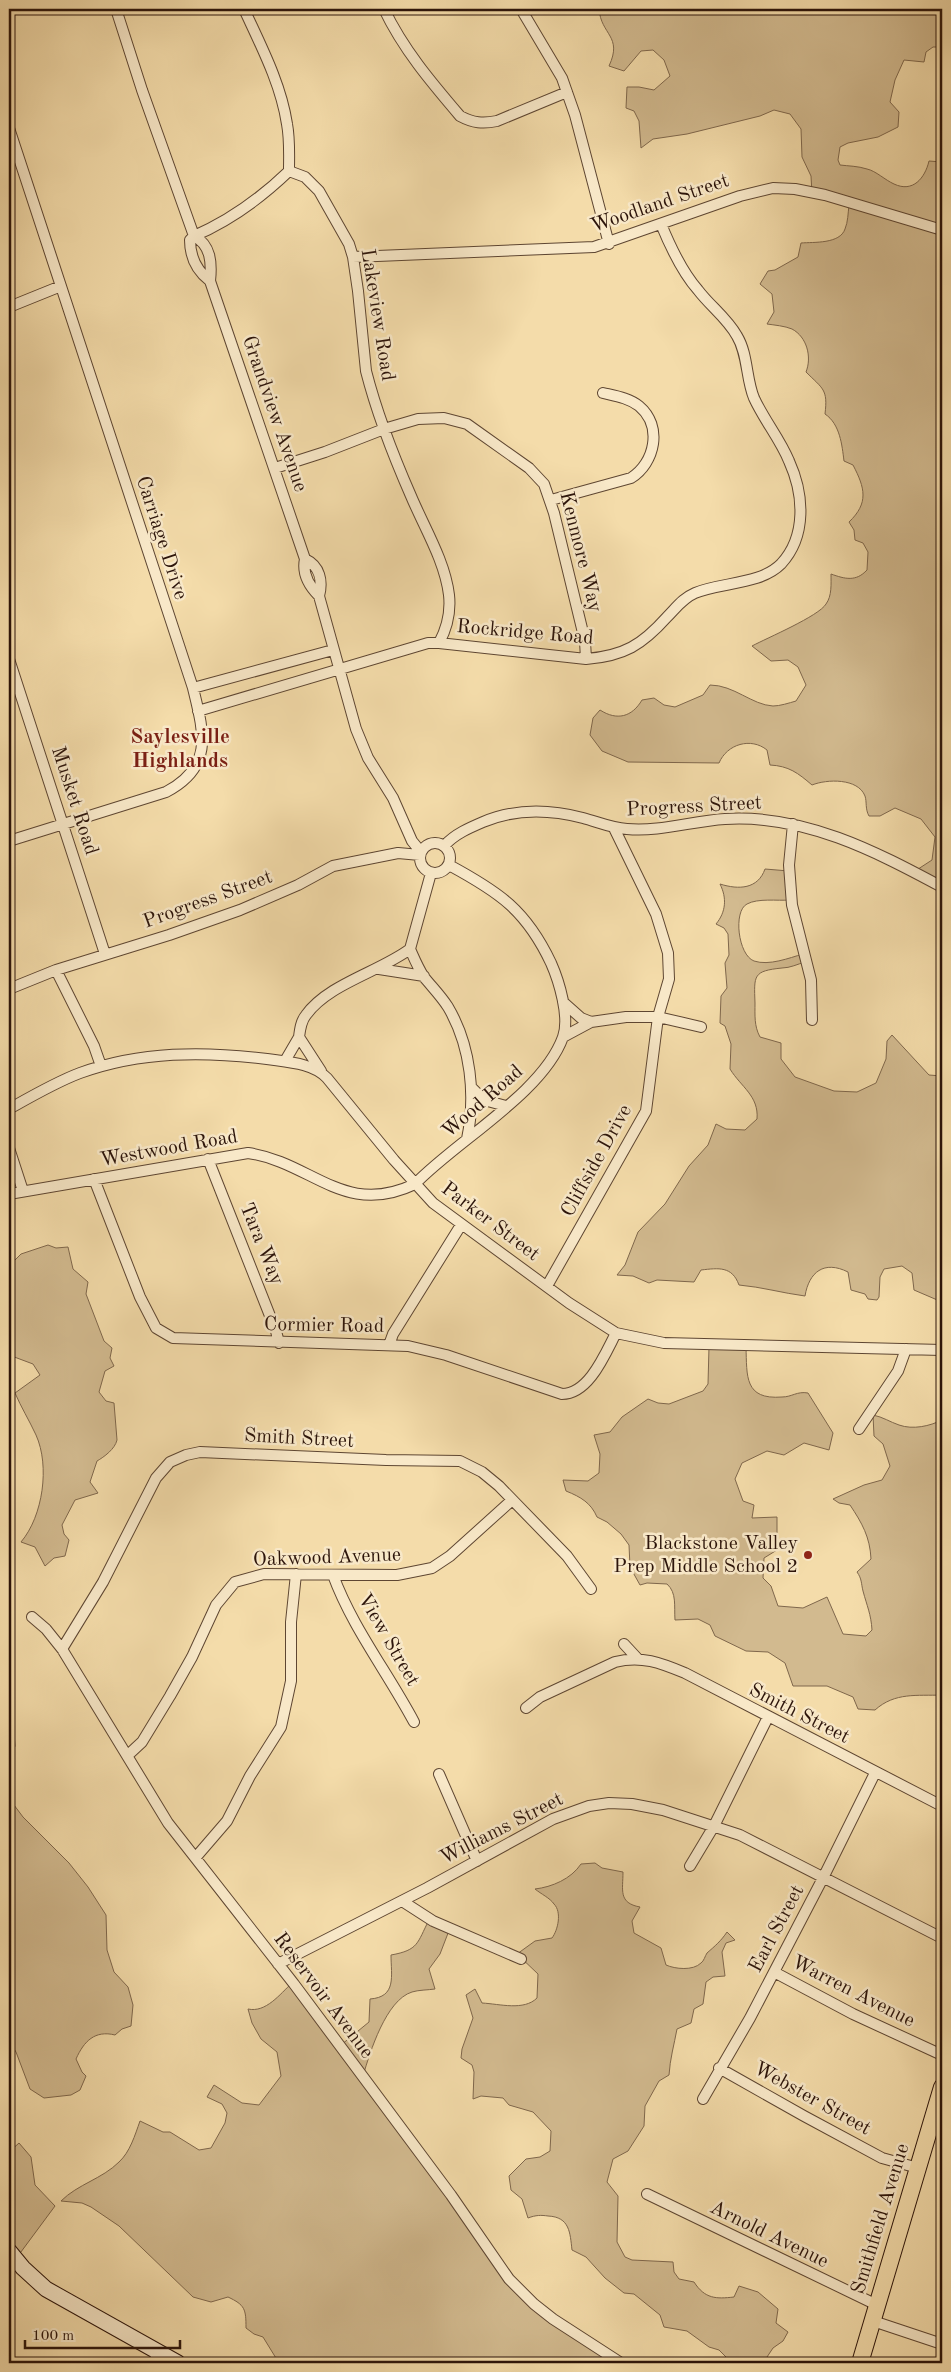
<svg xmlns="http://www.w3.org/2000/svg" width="951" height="2372" viewBox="0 0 951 2372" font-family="'Old Standard TT',serif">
  <rect width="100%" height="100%" fill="#f4dcaa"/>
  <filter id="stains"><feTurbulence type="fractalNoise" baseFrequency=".004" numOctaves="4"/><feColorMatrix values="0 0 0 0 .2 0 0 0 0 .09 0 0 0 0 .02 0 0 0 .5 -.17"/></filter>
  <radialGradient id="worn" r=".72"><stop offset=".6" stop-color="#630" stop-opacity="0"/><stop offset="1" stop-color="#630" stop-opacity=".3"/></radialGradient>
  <path fill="#d2ba8f" stroke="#7f674c" d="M599,9H942V47H933L926,52L924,62L904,60L895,80L890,102L899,112L898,127L878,137L848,143L840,147L838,160L840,165C848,166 858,166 867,169C876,171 885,180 894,184C913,193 925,178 929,161L942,162V888L912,873L932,860L935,837L921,819L895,808L880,816H869C865,809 867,802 865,796C858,778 827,779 812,785C798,773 789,766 770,765L767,750C751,737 727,744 719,763L628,762L602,751L590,735L593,718L600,710C617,721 632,717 642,700L654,698L664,705L675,707L703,695L710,685C734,685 752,705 773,706C780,706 789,703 796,701L806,685L798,667L788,660L771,661L752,646C767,638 819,616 826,604C832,596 831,584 831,574C845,579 856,582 867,570L868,552L863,543L855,540L854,530L849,522C869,503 865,488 853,465L844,461C842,445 840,424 825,414C828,389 823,389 806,372C812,357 807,337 792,329C785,326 774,325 767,324L774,312L772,294L760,284L768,271L775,270L798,257L801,243C814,242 840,244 845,229C848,222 848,213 849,205L812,194L811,176L802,157L801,129L790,114L774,110L760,116L687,134L653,139L641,148L639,121L634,111L626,108L627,87H639L654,90L670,76L664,60L653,50L641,51L624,71L609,66C623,36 601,35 599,9Z
    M765,869L789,871L790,900C777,901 758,898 747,904C733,911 738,955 754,961C769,966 789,958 803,954L805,962C798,964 790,968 782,968C753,971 754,975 755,1003C755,1015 754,1026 760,1037L781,1043V1059L795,1077L834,1091L857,1092L876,1083L886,1059L887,1041L892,1035L929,1075L942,1076V1302L914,1290L912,1273L902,1266L884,1269L880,1277L879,1297L877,1300L868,1299L865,1294L851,1290L848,1272C824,1260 809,1272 805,1296C782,1293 762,1287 739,1285C732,1266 719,1268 701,1270L694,1282L657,1280L649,1283L633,1276L617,1275L625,1265L638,1232L665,1204L689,1166L708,1145L716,1124L726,1129L745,1130L757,1119C759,1096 741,1087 730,1069L731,1044L725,1026L720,1023L721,996L727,988L725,963L729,955L728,934L724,928L716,924C726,912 727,898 720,884C739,890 758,889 765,869Z
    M48,1245L56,1248L68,1247L73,1269L88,1282L86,1294L104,1341L112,1348L110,1358L114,1366L105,1371L99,1392L106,1401L114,1403L117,1440C115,1449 104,1457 97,1461L90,1482L98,1493L75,1500L62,1525L64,1534L69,1540L65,1556L54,1558L45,1566L35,1547L21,1542C43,1516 50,1466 36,1435C29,1420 21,1407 15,1393L40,1375L33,1364L9,1355V1266L21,1254Z
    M709,1347H746C747,1376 744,1400 782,1397C792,1397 797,1391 808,1393L833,1433L829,1450L804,1443L784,1455L767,1451L742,1463L735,1479L743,1501L754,1505L752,1518L777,1517V1550L764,1558L763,1578L771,1586L778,1606L803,1608L827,1597L843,1634L866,1636L872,1630C871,1614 867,1606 863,1591C861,1583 862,1579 857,1572L871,1559C870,1537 862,1523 850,1505L839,1503L833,1499L864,1485L882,1480L890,1466L883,1444L874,1436L873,1415C883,1417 890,1422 899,1425C913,1430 930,1426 942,1420V1695C917,1696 895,1692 875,1710L858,1709L853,1697L827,1686H793L785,1663L768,1652L746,1651L715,1636L710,1625L698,1619L675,1620C674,1606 677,1593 667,1584L647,1583L640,1585L630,1567L629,1545L621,1534L607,1522L597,1517C591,1503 581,1497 566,1491L563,1480L588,1481L599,1473L600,1454L594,1435L610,1432L622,1417L648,1399L658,1403L669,1404L703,1391L708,1384Z
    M9,1703L12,1706L15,1746L9,1763Z
    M9,1789L11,1801L23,1817L69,1863L88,1887L106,1915L107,1950L114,1972L128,1987L133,2005L131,2026L122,2029L115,2035C95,2030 84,2041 76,2059L82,2072L86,2076L80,2090L71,2095L44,2098L30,2089L16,2052L9,2041Z
    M595,1863L602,1868L623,1872C623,1890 618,1903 640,1907L632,1921L634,1933L661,1948L666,1965C675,1969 693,1971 701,1963C704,1961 705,1956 707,1953C715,1946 721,1941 727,1932L735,1940L726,1943L722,1952L725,1976L713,1977L706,1982L703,2004L694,2009L691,2023L677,2029C674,2045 670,2059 669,2075L659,2081L645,2106L644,2126L628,2151L613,2159L607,2182L618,2196L617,2242L625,2257L632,2260L673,2262L674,2272L679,2279L694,2282C705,2299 716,2299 734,2297L739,2286L758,2292L778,2309L776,2323L788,2332L783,2341L773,2348L763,2363H736L727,2358L719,2350L709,2347L687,2331L664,2327L660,2315L634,2294L624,2293L605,2278L586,2257L572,2250C570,2233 570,2217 548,2216C541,2215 536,2215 528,2218L522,2199L511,2190L509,2176L526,2159L540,2157L550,2151L551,2131L533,2112L509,2105L503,2098L481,2096L473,2099L474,2072L472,2065L461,2058L462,2049L473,2018L466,1995L475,1989L482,2003C500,2004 524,2011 537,1998L538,1974L517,1954L535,1941L552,1938C558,1930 562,1912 554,1904C550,1898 541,1894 535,1889C552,1887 571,1879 581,1864Z
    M429,1920L450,1928L440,1954L429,1969L435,1989C428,1990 418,1990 412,1992C386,2000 370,2052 363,2076L513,2282L536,2304L623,2363H279L263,2337L254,2334L246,2328C246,2309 245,2305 228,2297L211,2302L193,2297L119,2226L91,2207L82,2203L61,2201C78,2184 102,2179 119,2162C130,2152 135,2135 140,2121L163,2132H170L199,2150L211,2148L225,2123L227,2113L222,2104L207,2097L214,2085L242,2103L259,2105L281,2076L277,2052L261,2039L252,2023L248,2009C266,2013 280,1994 292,1983L341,2045L369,2022L370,1999C397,1997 391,1976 391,1955C419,1950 417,1943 429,1920Z
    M19,2143L31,2157L35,2185L55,2206L15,2260L9,2254V2152Z"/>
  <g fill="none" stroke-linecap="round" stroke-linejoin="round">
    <g stroke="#5e4632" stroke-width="12">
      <path id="street" d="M116,9L142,90L194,236C211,245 212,263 210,281L305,559C302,573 309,586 319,596
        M244,9C261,46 281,84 287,124C290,140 289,155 289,171
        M384,9C403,49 431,82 460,116C473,123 483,124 497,121L567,92
        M521,9L562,78L575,115L609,244
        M9,128L193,688C204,733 214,767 166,792L9,841
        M289,171L305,177L319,191L349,244L353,257L358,291L366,371C377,414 393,455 411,496C424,527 445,561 449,595C451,613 447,628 439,643
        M194,236C229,221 262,197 289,171
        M194,236L190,240C190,257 197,271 210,281
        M353,257L594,247L740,196L773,188L795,189L825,195L942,230
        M9,307L61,286
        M275,468L325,452L384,429L418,419L444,418L467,424L529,468L544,484L554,513L585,641L586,659
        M551,500L631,478C655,463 663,426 639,406C629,398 616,396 603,393
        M305,559C320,566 323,581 319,596L356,729L368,758L393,798L412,841L421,852
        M9,659L105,954
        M193,688L333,650
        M198,711L428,643H439L586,659C624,656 642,645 667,617C676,608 683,598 695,593C721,582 760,585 781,564C807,536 804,494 789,461C780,439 764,420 754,398C746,379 748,354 737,336C727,318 710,306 698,290C682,272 670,246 661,224
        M793,824L789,865L792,905L811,980L812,1020
        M420 858a15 15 0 1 1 30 0a15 15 0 1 1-30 0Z
        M445,845C455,834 469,828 483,822C516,808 549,809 583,818C598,822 611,828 627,829C660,832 692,821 725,819C804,814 875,851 942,887
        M410,949C414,958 418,968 424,977C432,987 441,996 448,1007C471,1046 476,1096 467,1139
        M410,949L431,873
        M379,969L424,976
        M56,970L94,1046L101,1066
        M9,989L56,970L169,935L240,910L298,885L333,866L398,853L420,855
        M563,1002L581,1018L591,1022L626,1017H658L701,1027
        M563,1037L591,1022
        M285,1061L299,1037
        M321,1071L299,1037C300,1029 301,1021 306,1015C328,984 379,972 410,949
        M471,1087L484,1100L506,1106
        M9,1109C32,1096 56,1082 80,1073C141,1051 204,1051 267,1059C287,1062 313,1063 327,1078L394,1160L433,1203L569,1303L616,1333L664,1343L942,1350
        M9,1148L23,1191
        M208,1159L276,1331L279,1343
        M94,1179L140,1297L156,1328L173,1338L408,1346L446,1355L562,1394C589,1394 605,1354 616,1333
        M9,1194L248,1153C312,1162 344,1218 415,1184C456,1141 543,1093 563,1037C570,1017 559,981 551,963C526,910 499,892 449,865
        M547,1286L646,1111L658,1017L669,979L668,953L656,914L614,828
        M389,1345L393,1334L461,1225
        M859,1429L898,1371L906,1349
        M333,1575C352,1627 388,1673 414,1722
        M32,1617L46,1629L62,1649L168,1823L294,1984L451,2195L509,2279L534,2304L553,2319L621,2363
        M624,1644L637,1658
        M62,1649L103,1582L156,1478L170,1462L186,1455L200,1452L386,1460L460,1461L482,1472L499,1486L567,1556L591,1589
        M526,1708L540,1697L615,1662C641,1655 661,1663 685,1673L942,1806
        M128,1755L142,1742L170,1696L192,1657L216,1605L235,1582L264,1574L397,1575L432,1568L450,1556L511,1501
        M439,1774L477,1861
        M196,1857L227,1821L250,1776L281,1727L291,1681V1622L296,1574
        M690,1866L714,1826L768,1717
        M402,1901L433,1921L521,1959
        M278,1964L427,1888L553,1819L589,1806L609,1803L632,1804L663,1810L740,1835L942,1938
        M774,1972L853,2014L942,2055
        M719,2068L804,2116L882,2158L918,2168
        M703,2099L750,2018L824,1876L875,1773
        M647,2194L877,2305
        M873,2321L942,2344
        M153,2363L159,2352"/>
    </g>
    <g stroke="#2c140a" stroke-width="17">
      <path id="secondary" d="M9,2251L23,2268L46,2289L178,2363"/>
    </g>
    <g stroke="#2c140a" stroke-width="18">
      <path id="primary" d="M860,2363L942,2087"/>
    </g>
    <use href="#street" stroke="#f8e8c8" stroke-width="10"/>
    <use href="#secondary" stroke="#f8e8c8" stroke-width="15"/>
    <use href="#primary" stroke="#f4dcaa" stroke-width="16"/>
  </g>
  <circle fill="#8f2418" stroke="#f8e8c8" stroke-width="2" cx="808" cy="1555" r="5"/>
  <g text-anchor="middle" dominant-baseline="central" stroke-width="5" stroke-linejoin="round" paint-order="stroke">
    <g font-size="20" fill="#2c140a" stroke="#f8e8c8">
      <text transform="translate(660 204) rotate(-19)">Woodland Street</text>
      <text transform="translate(377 315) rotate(81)">Lakeview Road</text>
      <text transform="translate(274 414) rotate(71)">Grandview Avenue</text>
      <text transform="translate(161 538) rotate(72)">Carriage Drive</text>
      <text transform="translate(580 552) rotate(76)">Kenmore Way</text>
      <text transform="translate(525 633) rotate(5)">Rockridge Road</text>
      <text transform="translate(74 801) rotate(72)">Musket Road</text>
      <text transform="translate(694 807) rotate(-3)">Progress Street</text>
      <text transform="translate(208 900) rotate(-20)">Progress Street</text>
      <text transform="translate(483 1102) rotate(-41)">Wood Road</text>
      <text transform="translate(169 1149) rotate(-10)">Westwood Road</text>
      <text transform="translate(597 1161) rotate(-61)">Cliffside Drive</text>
      <text transform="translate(490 1222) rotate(37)">Parker Street</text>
      <text transform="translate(261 1244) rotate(68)">Tara Way</text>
      <text transform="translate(324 1326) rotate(1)">Cormier Road</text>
      <text transform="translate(299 1439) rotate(3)">Smith Street</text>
      <text transform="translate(327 1558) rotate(-2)">Oakwood Avenue</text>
      <text transform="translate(388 1640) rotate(60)">View Street</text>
      <text transform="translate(799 1714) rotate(27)">Smith Street</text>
      <text transform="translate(502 1829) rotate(-27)">Williams Street</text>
      <text transform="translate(777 1929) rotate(-62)">Earl Street</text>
      <text transform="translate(853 1992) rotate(27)">Warren Avenue</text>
      <text transform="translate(323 1996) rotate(53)">Reservoir Avenue</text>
      <text transform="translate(812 2099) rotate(29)">Webster Street</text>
      <text transform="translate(881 2219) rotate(-73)">Smithfield Avenue</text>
      <text transform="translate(769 2235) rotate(26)">Arnold Avenue</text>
    </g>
    <g font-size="20" fill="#2c140a" stroke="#f8e8c8" text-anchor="end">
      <text x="798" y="1544">Blackstone Valley<tspan x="798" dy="23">Prep Middle School 2</tspan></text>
    </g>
    <g font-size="21" font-weight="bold" fill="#7a1f14" stroke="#f8e8c8">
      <text x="180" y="737">Saylesville<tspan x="180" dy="24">Highlands</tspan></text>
    </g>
  </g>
  <rect width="951" height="2372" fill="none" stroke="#f4dcaa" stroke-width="30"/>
  <rect x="10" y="10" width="931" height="2352" fill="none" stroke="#2c140a" stroke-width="2.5"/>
  <rect x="15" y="15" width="921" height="2342" fill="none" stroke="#2c140a"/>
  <path d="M25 2340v8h155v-8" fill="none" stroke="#2c140a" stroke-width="2.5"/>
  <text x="32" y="2340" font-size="15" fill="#2c140a" stroke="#f8e8c8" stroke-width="4" paint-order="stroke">100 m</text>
  <rect width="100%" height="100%" filter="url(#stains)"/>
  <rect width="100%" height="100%" fill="url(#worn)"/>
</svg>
